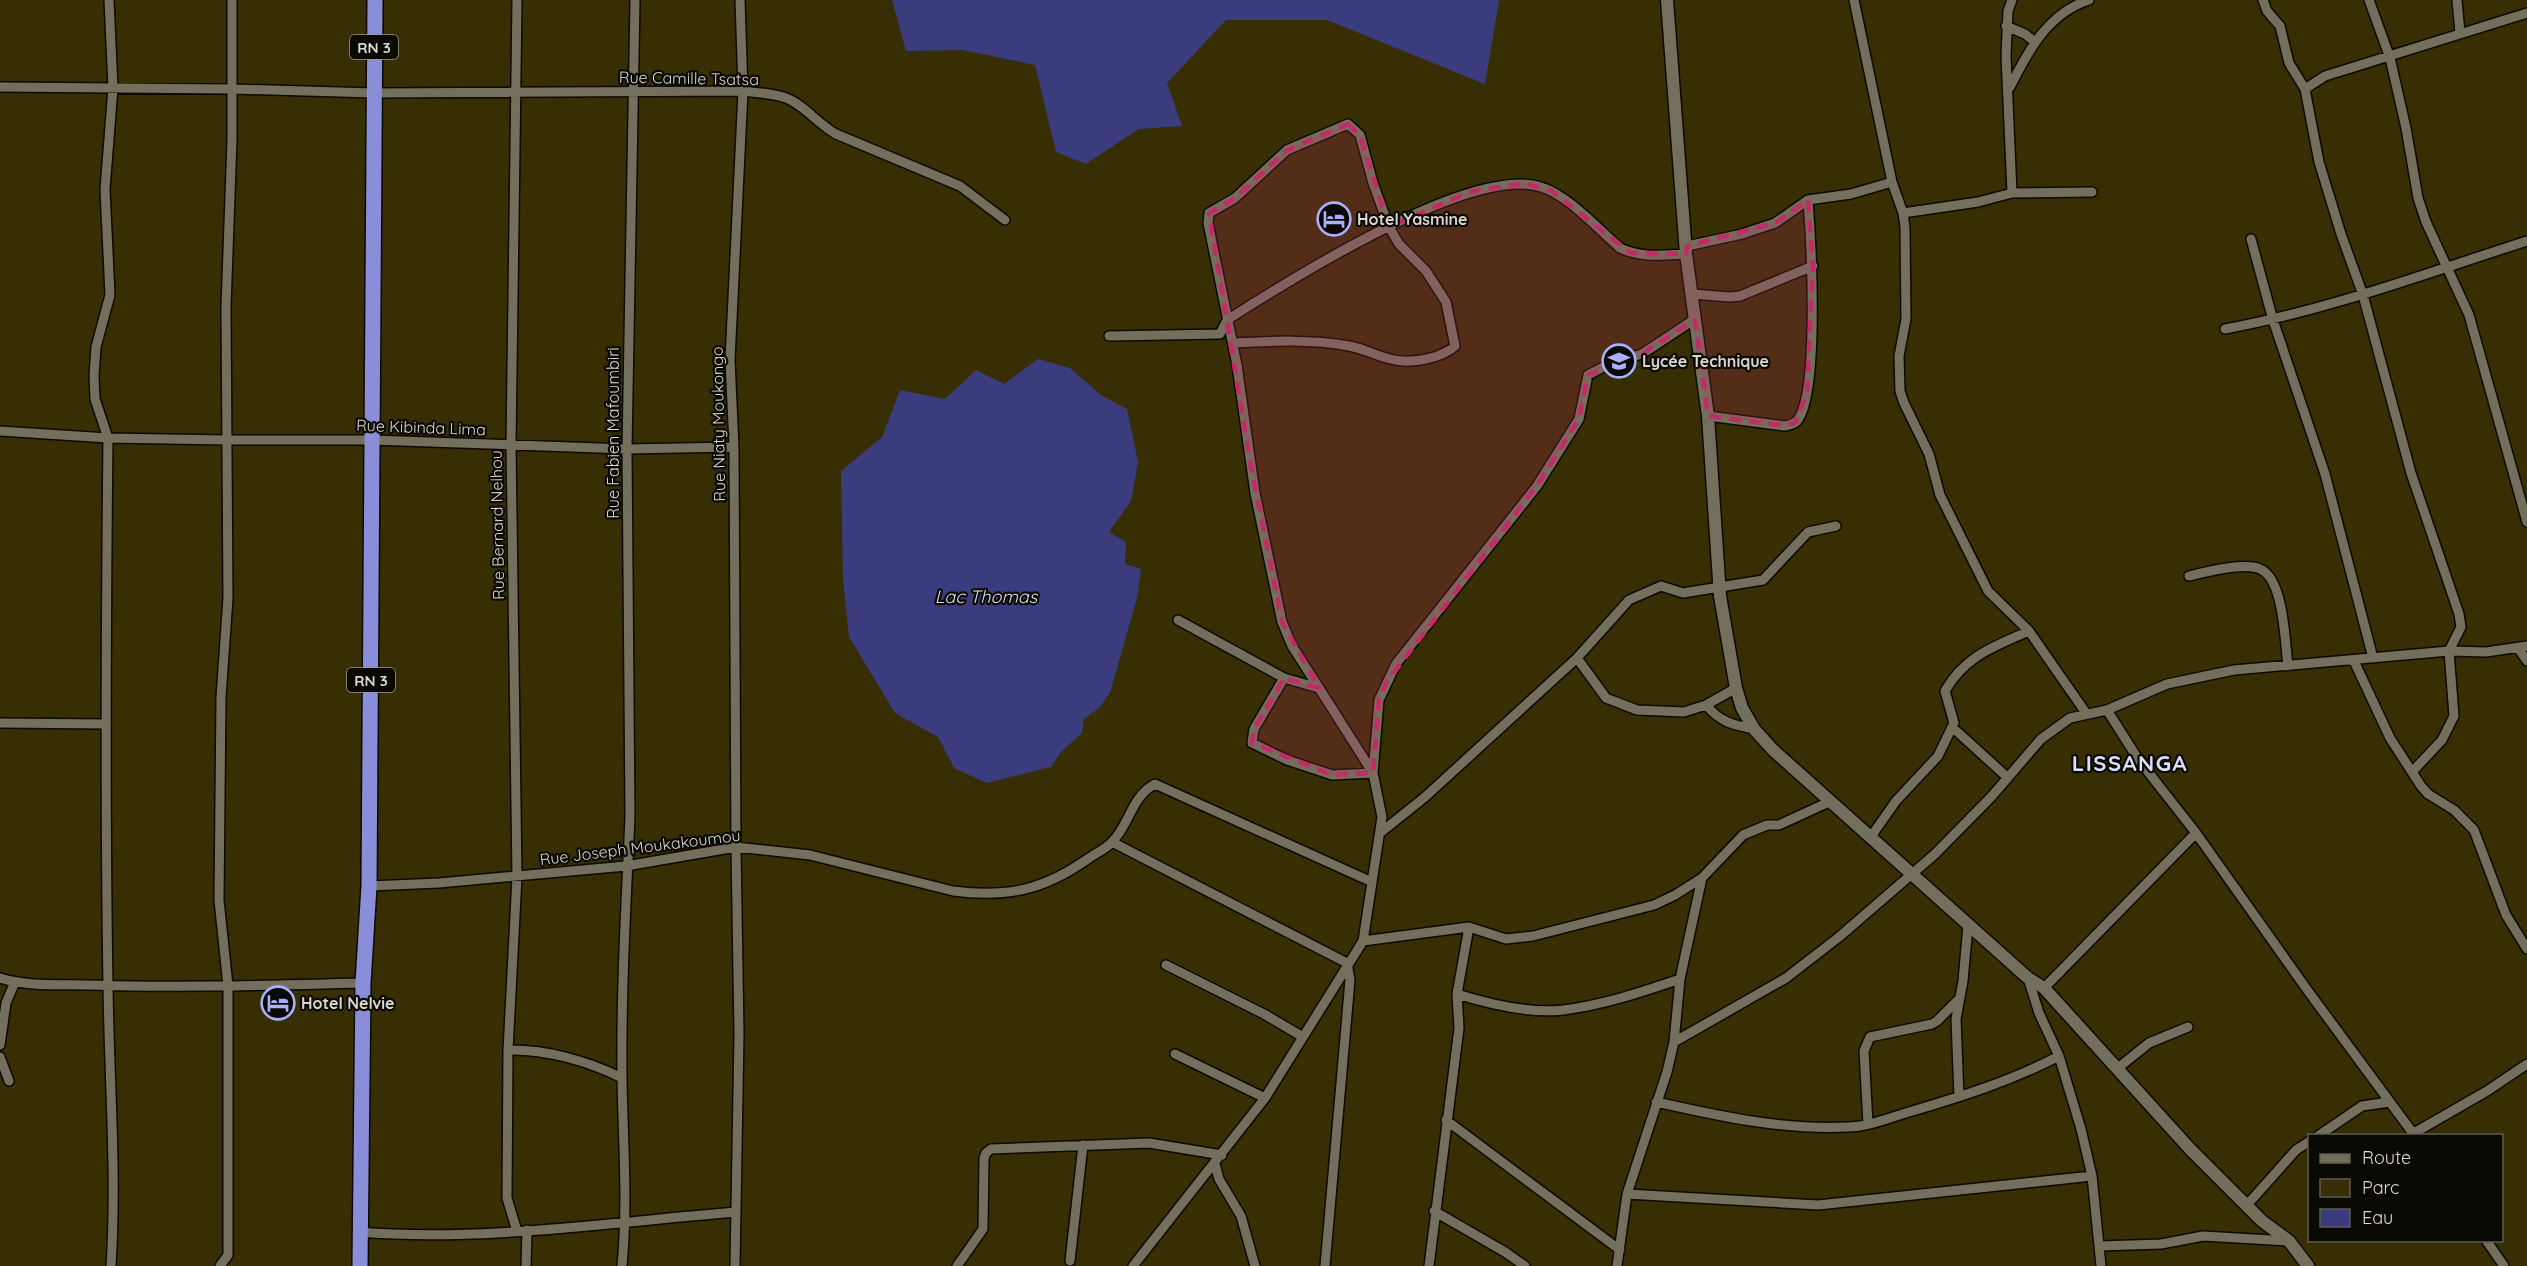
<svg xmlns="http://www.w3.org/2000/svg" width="2527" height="1266" viewBox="0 0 2527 1266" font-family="Quicksand,sans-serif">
  <rect width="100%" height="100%" fill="#23200f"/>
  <path fill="#372e04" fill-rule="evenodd" d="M0,0H2527V1266H0ZM2310,1136H2502V1240H2310Z"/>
  <path fill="#3b3c7e" d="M892,0H1499L1485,84L1327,20H1226L1167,83L1182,126L1139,129L1086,164L1056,152L1035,65L963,50L906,51Z
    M1038,359L1070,368L1101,395L1127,409L1138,462L1131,501L1109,532L1126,542L1125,564L1141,569L1137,598L1110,693L1099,708L1084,719L1082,733L1061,752L1051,767L987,783L954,768L938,737L895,713L849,637L843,579L841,471L882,437L900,390L945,399L976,370L1004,384Z"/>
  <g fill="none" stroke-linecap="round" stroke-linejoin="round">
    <g stroke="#0d0900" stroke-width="12">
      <path id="minor" d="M109,0L113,88L105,189L110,295L96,347L94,376L95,399L108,438C106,620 105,803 108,985C109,1079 117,1173 111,1266
        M2012,0L2008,11L2006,56L2012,193
        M2263,0L2267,11L2280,26L2289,63L2305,89L2319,162L2341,234L2363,295L2411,473L2459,614L2461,627L2449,651L2454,716L2442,740L2412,772
        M2369,0L2390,58L2406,128L2418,198L2426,222L2469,315L2527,522
        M2457,0L2460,33
        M2006,26L2025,34L2035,42
        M0,87L232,89L374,93L743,91C757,93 773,93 786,98C803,104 818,124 836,134L960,186L1005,220
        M2010,87C2028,51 2048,13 2089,0
        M2305,89L2325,76L2527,13
        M1892,182L1903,213L1905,228L1906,319L1899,356L1900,391L1904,403L1929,454L1940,495L1988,591L2029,631L2086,713
        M1903,213L1978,202L2012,193L2092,192
        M2251,239L2273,320L2325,474L2373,658
        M1687,246L1742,234L1775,223L1808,200L1851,194L1892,182L1854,0
        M1693,294L1729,297L1740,296L1813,266
        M2225,329C2328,310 2427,273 2527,241
        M1109,336L1220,334L1227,320C1288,281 1472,164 1541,187C1568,195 1598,229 1620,248C1641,258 1663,255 1686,254
        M1233,343C1272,341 1311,339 1349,346C1367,349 1385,361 1403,361C1419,362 1443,357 1455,346L1446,302L1426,271L1399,244L1389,227L1373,183L1360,135L1348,124L1287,150L1235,198L1209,213L1208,223L1237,365L1255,493L1282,622L1292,646L1319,688
        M1708,416L1785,426C1790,425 1794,424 1797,421C1820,393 1811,239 1808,200
        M0,431L108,438L226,440H372L627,449L734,447
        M2189,576C2205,572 2248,561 2262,570C2284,582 2285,643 2288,666
        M1178,620L1284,678L1319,688L1373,773
        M2518,648L2527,661
        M1577,658L1606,698L1637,710L1684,712L1706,705L1736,688
        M2354,661L2390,738L2421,786L2428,794L2454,810L2474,830L2506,915L2527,949
        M1284,678L1254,729L1252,743L1287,760L1332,775L1373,773L1382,817L1363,941
        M1706,705C1720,722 1733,725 1754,729
        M2107,710L2138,759L2196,833L2308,991L2415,1136
        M0,723L106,724
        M1952,727L2007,777
        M1373,773L1379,700L1396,664L1537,486L1579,419L1588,375L1613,362L1642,354L1695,319
        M1380,833L1425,797L1577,658L1629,600L1661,586L1683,593L1763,580L1808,532L1836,526
        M1870,838L1896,801L1938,756L1954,723L1945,691C1965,656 1993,647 2029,631
        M1112,842L1347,963L1350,980L1325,1266
        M369,886L439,883L626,866L736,847L810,855L953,891C1008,898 1044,890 1089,858C1096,853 1106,849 1112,842C1130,824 1131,797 1155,784L1372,882
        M1166,965L1264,1014L1303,1037
        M0,978C29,987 61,984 91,985C182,988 273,985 363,983
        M2028,978L2039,1013L2059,1056L2081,1129L2092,1176L2101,1266
        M2044,988L2196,833
        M1457,994C1489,1004 1529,1014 1563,1010C1603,1005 1642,992 1680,979
        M1674,1042L1786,978L1839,937L1935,854L1992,796L2041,739L2070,718L2107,710L2167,684L2234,670L2449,651L2486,652L2527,646
        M0,1045L6,1003L15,982
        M508,1050C545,1049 588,1061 622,1078
        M1175,1054L1265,1098
        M0,1057L9,1081
        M2118,1068L2149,1043L2188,1027
        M1959,1097L1956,1019L1963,981L1968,925
        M1656,1102C1719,1116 1781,1130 1847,1127C1867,1127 1889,1118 1909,1112C1960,1097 2011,1081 2059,1056
        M1446,1120L1620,1250
        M1868,1124L1864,1051L1870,1037L1932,1024L1937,1021L1959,999
        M2414,1133L2487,1091L2527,1064
        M2318,1136L2362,1106L2389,1102
        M1215,1164L1219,1179L1241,1216L1255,1266
        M1627,1194L1818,1205L2092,1176
        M2247,1205L2296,1150L2310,1141
        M1434,1211L1505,1252L1525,1266
        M517,1231L507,1198L508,1050L517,877L511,444L517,0
        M359,1232C485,1242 611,1222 736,1212
        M2486,1240L2504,1266
        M2100,1246L2161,1244L2203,1236L2289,1241
        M1070,1261L1083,1145
        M220,1266L228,1255V986L219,900L221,697L228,598L226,307L232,140V0
        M526,1266L527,1230
        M622,1266C628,1203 623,1141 622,1078C621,991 626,904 630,817L627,449L635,0
        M735,1266L739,1034L736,847L734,447L730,360L743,91L740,0
        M957,1266L983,1229L984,1158L986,1153L991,1149L1149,1143L1222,1155
        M1133,1266L1265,1098L1363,941L1469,927L1506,939L1533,936L1654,905L1675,895L1702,878L1743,835L1767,825H1779L1829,802
        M1429,1266L1459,1028L1457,994L1469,927
        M1617,1266L1627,1194L1667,1072L1674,1042L1680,979L1702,878"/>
    </g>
    <g stroke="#0d0900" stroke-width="15">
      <path id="tertiary" d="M1667,0L1686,254L1708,416L1720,596L1736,688L1742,708L1754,729L1773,750L2028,978L2044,988L2190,1149L2262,1221L2289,1241L2308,1266"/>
    </g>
    <g stroke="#0d0900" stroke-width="18">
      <path id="trunk" d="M360,1266L363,983L369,886L375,0"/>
    </g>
    <use href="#minor" stroke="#736f5c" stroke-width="9"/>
    <use href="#tertiary" stroke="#736f5c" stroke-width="12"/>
    <use href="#trunk" stroke="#8a8ed8" stroke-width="15"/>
  </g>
  <path fill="#c42b66" fill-opacity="0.2" stroke="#c42b66" stroke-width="4.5" stroke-dasharray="12 8" stroke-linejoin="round" d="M1348,124L1360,135L1389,227L1469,192L1525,183L1552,191L1631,253L1686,254L1687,246L1775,223L1808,200L1813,266L1807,392L1796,422L1785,426L1708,416L1695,320L1642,354L1588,375L1579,419L1537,486L1386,683L1379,700L1373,773L1332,775L1252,743L1254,729L1284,678L1319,688L1282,622L1251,467L1209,213L1235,198L1287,150Z"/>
  <defs>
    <g id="hotel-ring" transform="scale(1.725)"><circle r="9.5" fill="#0b0904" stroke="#a9b0fc" stroke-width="1.5"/><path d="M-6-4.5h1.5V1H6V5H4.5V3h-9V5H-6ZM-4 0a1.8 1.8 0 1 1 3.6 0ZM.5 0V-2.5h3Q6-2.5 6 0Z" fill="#a9b0fc"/></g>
    <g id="school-ring" transform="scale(1.725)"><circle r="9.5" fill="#0b0904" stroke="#a9b0fc" stroke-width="1.5"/><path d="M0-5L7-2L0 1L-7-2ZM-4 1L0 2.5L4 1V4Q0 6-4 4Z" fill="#a9b0fc"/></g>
  </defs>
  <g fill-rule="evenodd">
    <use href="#hotel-ring" x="1334" y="219"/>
    <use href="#school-ring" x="1619" y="361"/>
    <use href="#hotel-ring" x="278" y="1003"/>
  </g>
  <g text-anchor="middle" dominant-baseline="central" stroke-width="4.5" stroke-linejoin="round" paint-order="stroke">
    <g fill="#0b0904" stroke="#9c9a91" stroke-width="1.5">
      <rect x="350" y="35" width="48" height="24" rx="4.5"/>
      <rect x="347" y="668" width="48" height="24" rx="4.5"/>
    </g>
    <g font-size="15" font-weight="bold" fill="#dad8ce">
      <text x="374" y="47">RN 3</text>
      <text x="371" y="680">RN 3</text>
    </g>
    <g font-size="16" fill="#dad8ce" stroke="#0b0904">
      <text transform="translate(689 78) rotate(1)">Rue Camille Tsatsa</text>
      <text transform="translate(718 424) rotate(-91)">Rue Niaty Moukongo</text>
      <text transform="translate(421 427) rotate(2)">Rue Kibinda Lima</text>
      <text transform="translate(613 433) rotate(-90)">Rue Fabien Mafoumbiri</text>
      <text transform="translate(497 525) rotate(-91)">Rue Bernard Nelhou</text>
      <text transform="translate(640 847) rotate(-7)">Rue Joseph Moukakoumou</text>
    </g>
    <g font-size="16" font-weight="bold" fill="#dad8ce" stroke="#0b0904" text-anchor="start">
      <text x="1357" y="219">Hotel Yasmine</text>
      <text x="1642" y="361">Lycée Technique</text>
      <text x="301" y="1003">Hotel Nelvie</text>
    </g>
    <g font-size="18" font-style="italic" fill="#dddff4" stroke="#0b0904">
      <text x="986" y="596">Lac Thomas</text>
    </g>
    <g font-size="22" font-weight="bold" letter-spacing="1.5" fill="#dadefb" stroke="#0b0904">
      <text x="2130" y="763">LISSANGA</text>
    </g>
  </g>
  <rect x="2308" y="1134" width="195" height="108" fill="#0b0904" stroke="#5e5c55" stroke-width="1.5"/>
  <rect x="2320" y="1154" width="30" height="9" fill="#736f5c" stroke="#5e5c55" stroke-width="1.5"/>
  <text x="2362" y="1164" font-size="18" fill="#dad8ce">Route</text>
  <rect x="2320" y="1179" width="30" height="18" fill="#372e04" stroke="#5e5c55" stroke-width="1.5"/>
  <text x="2362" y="1194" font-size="18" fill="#dad8ce">Parc</text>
  <rect x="2320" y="1209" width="30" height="18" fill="#3b3c7e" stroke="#5e5c55" stroke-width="1.5"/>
  <text x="2362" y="1224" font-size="18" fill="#dad8ce">Eau</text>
</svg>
